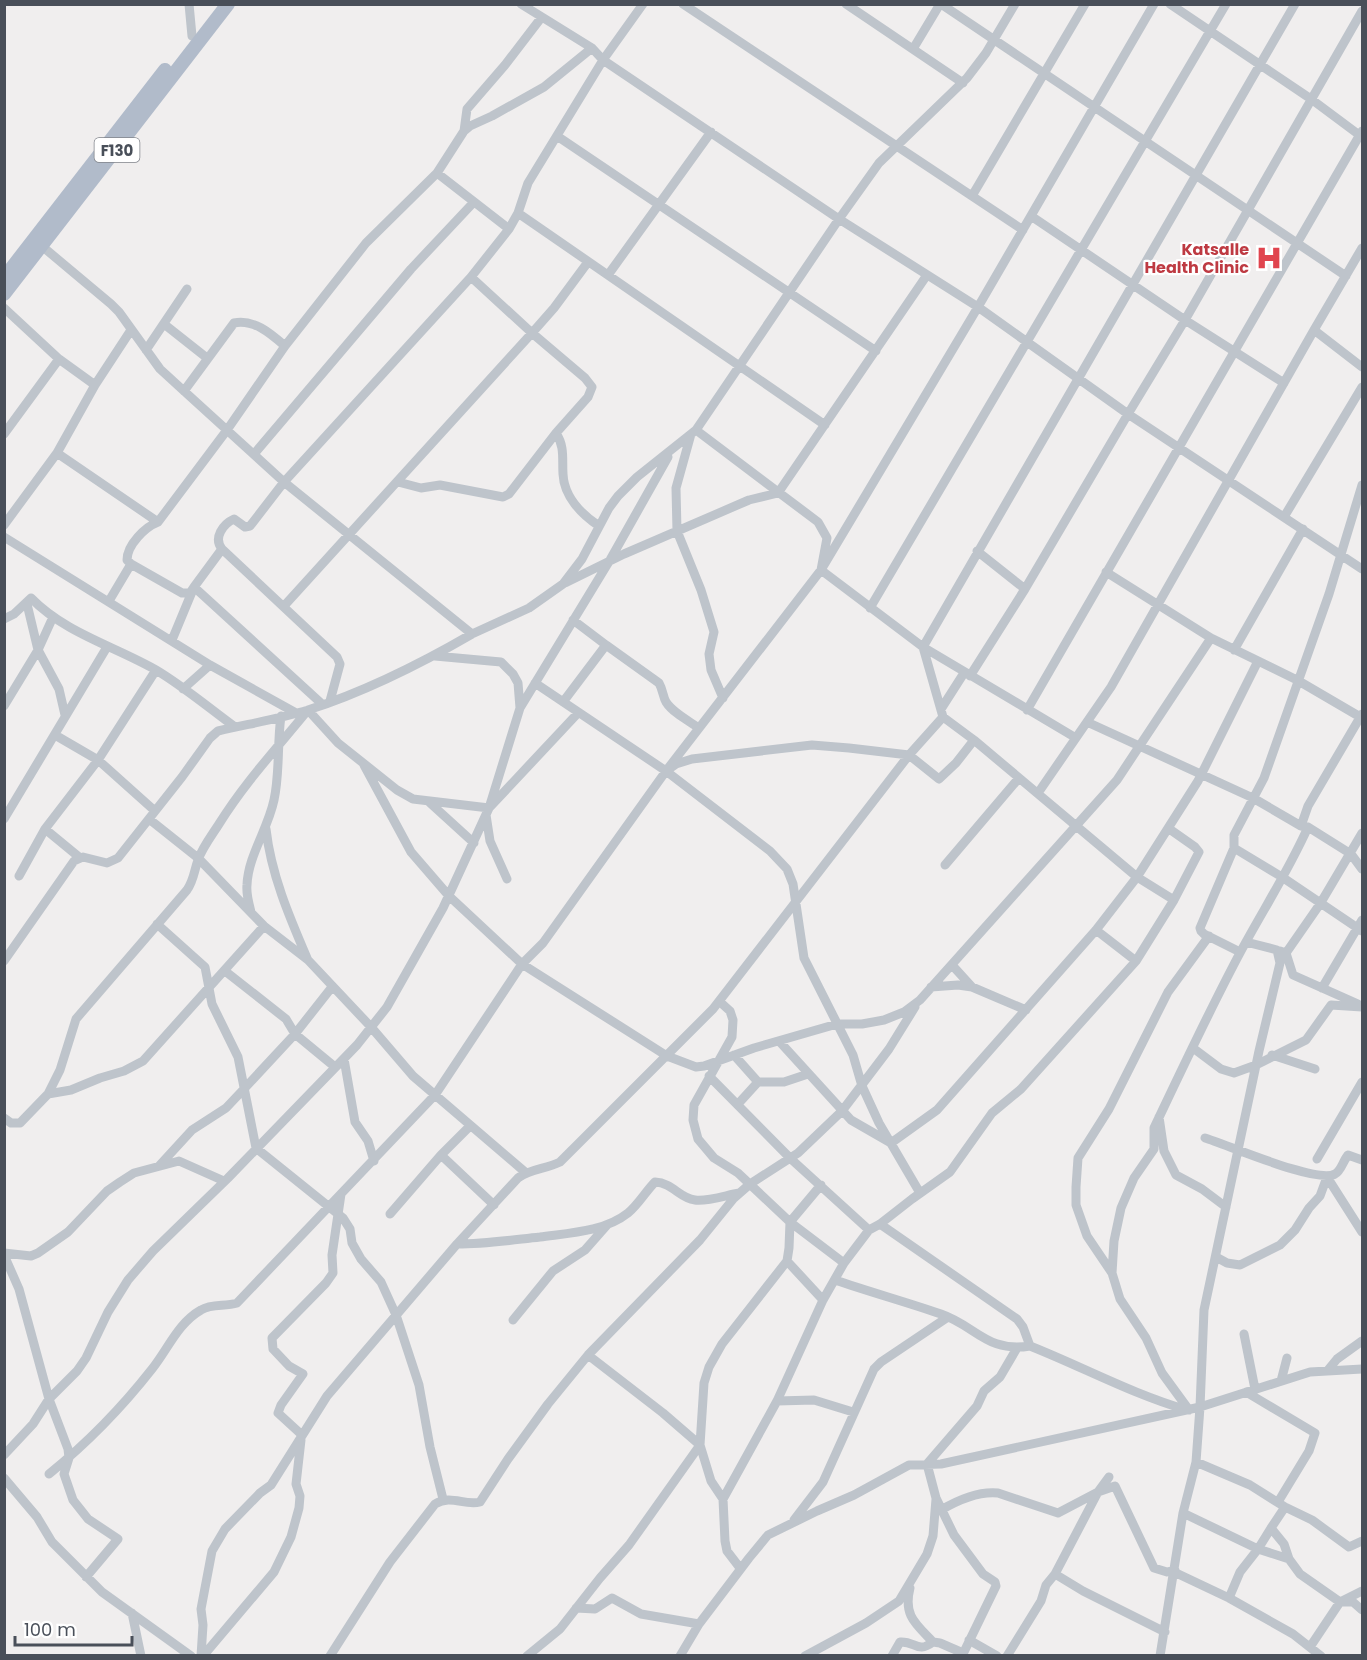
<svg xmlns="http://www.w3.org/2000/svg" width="1367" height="1660" viewBox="0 0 1367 1660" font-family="Poppins,sans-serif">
  <rect width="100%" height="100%" fill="#f0eeee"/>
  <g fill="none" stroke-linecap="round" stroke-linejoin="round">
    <path stroke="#bec4cb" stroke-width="9" d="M189,4L192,36
      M521,4L592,48L603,60L839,219L879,163L967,78L986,53L1015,4
      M683,4L1023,230
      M846,4L963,83
      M941,4L1346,276
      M1170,4L1311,99L1362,137
      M1362,11L1185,320L1128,414L1362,569
      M913,49L940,4
      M464,131L470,126L492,116L544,87L592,48
      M557,136L876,351
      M437,173L509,229
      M972,196L1085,4
      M518,213L825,425
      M1031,216L1185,320L1284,383
      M43,247L111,304L119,312L160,369L184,391L284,482L472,634L529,608L563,584L582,559L609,508L618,496L637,477L696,430L839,219L978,307L1128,414L1025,589L970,676
      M608,275L711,132
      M4,308L59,359L95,385
      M164,324L207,358
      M1314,330L1362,367
      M146,350L187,289
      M184,391L234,323C254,319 270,333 285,346L366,243L437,173L464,131L467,109L505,65L541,18
      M696,430L818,522L827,538L821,570L923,647L1076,738
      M556,433C565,447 562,458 563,474C564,496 581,514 599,526
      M4,434L59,359
      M691,434L676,488L677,531L701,590L714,632L709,654L711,670L723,698
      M57,453L158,522
      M254,454L411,269L473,203
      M398,482L421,488L440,485L503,497L509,494L556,433L588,397L592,387L585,378L532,333L471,277
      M1284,517L1362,387
      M4,525L57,453L95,385L131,330
      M4,537L210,665L296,713
      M977,551L1025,589
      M131,564L182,593H190L194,587L322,704
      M1106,572L1211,638L1297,680L1362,718
      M565,583L624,554L749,500L778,493L927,275
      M109,601L131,564L127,560C127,545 145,527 158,522L227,430L285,346
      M27,604L38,650L59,689L65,715
      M284,606L532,333L554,308L588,262
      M870,608L1226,4
      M4,619L14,614L31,598C65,633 114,646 156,670C183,686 209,708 235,727
      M573,620L606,645
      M172,640L194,587L222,549
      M1234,650L1303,529
      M535,683L666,771L676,764L692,759L812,745L849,748L909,755L939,779L956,763L974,740
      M183,689L210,665
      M330,701L340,664L337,657L222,549C213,538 223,524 234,519L245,527L250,526L284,482L471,277L509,229L518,213L528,183L603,60L643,4
      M563,702L606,645L659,683C663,690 663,697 666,702C673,713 689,721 699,728
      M4,706L38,650L53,617
      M520,708L610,560L668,457
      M941,709L964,673
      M1027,710L1362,131
      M1087,722L1253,798L1301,826L1308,827L1351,854L1362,869
      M55,735L98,760L155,811
      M364,765L411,852L449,896L522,964L667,1056L696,1067L704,1066L754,1048L837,1024H862L884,1020L904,1012L920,1000L1117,780L1211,638
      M666,771L770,851L787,869L793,884L804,958L853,1055L862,1086L879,1123L920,1193
      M1038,793L1111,687L1314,330L1362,248
      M429,802L474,843
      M486,815L490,841L507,879
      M4,819L107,647
      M149,819L198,858L264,926L308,960L371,1027L413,1076L525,1172
      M1301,826L1308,806L1362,714
      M45,829L79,857
      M266,829C271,874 289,916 307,958
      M1234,848L1282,877L1362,931
      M945,865L1019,778
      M19,876L45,829L98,760L156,670
      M1174,900L1137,877L974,740L943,717L923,647L1295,4
      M251,912C249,904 246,894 247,885C248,856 268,829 274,800C280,773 277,744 281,716
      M157,924L205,967L212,1004L238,1057L256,1148L343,1218L350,1229L352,1243L361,1259L381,1282L396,1315L419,1385L430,1447L443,1499
      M1096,930L1136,961
      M1280,951L1286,953L1293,975L1358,1004
      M1240,952L1204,934L1201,931L1200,928L1234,848V835L1264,778L1329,594L1362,485
      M1286,953L1320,904L1362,833
      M4,961L74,861L83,857L107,863L118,858L182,777L210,738L218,731C248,724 279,719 308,710C364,692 422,663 472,634
      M952,965L972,987
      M225,971L286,1019L295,1034L335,1067
      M931,987L958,985L972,987L1026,1010
      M1322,988L1362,920
      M719,1001L730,1011L733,1020L732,1037L694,1105L693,1120L698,1139L714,1158L738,1173L790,1222L844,1263
      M779,1041L851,1120L891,1143L937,1110L1096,930L1137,877L1198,781L1258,661
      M1193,1048L1221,1069L1234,1073L1256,1065L1306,1040L1331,1005L1362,1007
      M734,1055L758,1082
      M1272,1055L1315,1069
      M344,1059L355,1122L368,1141L374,1161
      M709,1076L791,1159L869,1230
      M48,1094L71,1090L100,1078L124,1071L143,1061L264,926
      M738,1104L758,1082H784L808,1074
      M1159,1117L1164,1151L1176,1175L1202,1189L1226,1207
      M4,1118L11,1123H20L48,1094L60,1070L76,1019L187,890C194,880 194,871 198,860C202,848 212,835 219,824C245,782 278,747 308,710L338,743L397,790L413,799L489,808L578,713
      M1205,1138C1228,1145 1317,1184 1335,1174C1341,1171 1343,1161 1348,1155L1362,1160
      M441,1155L470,1126
      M1317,1159L1362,1082
      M159,1166L192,1130L226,1108L243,1090L295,1034L332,987
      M1327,1177L1362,1232
      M390,1214L441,1155L494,1205
      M880,1224L1017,1319L1023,1327L1030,1346
      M457,1244C486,1244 512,1240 540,1237C569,1233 604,1232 628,1213C638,1205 646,1191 655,1182C673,1183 679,1198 695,1200C706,1202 727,1195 739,1193
      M4,1253L31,1256L38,1253L68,1232L107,1191L120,1182L134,1173L179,1161L224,1181
      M4,1255L19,1289L49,1399L68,1449L69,1458L64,1474L73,1500L88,1519L118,1539L86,1577
      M1216,1257L1227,1263L1240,1265L1280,1245L1295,1230L1309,1208L1320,1196L1327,1177
      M787,1261L823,1300
      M1112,1273L1114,1241L1121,1208L1134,1178L1154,1149V1128C1182,1069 1210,1009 1241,951C1263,910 1289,870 1308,827
      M835,1280C870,1292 906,1302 941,1314C976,1326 987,1353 1030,1346C1083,1367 1132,1394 1187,1410
      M513,1320L553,1271L585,1250L607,1225
      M1244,1334L1255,1389
      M588,1355L663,1413L700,1445L711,1481L723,1499
      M1328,1370L1337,1359L1362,1341
      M1281,1381L1287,1358
      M1246,1392L1315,1433L1309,1451L1278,1502
      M777,1401L814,1400L853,1412
      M1189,1410L1162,1373L1146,1338L1120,1299L1112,1273L1087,1236L1076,1205V1187L1078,1158L1109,1109L1168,992L1209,936
      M302,1435L278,1413L281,1405L303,1374L289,1366L273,1349L272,1338L326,1283L333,1273L332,1255L341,1194
      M4,1455L33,1424L49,1399L77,1371L86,1358L108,1312L128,1280L153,1251L228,1178L357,1045L387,1007L443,908L489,808L520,708L518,683L513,674L501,662L435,656
      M1196,1462L1250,1485L1285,1507L1312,1520L1349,1547L1362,1541
      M49,1474C86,1444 123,1406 152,1369C168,1349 178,1323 201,1310C212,1303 225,1307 237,1303L435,1095L522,964L543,943L666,771L821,570L978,307L1154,4
      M4,1478L37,1517L52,1542L102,1592L191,1656
      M1285,1507L1271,1528L1284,1544L1289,1559L1300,1574L1340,1602H1353L1362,1610
      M941,1510C958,1500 978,1491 998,1493L1058,1513L1098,1492L1115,1486L1154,1568L1167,1572L1175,1570
      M1183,1513L1258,1549L1271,1528
      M794,1520L823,1482L874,1369L881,1362L948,1317
      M740,1568L727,1551L725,1541L723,1499L777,1401L823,1300L844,1263L869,1230L880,1224L912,1199L950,1172L992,1113L1021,1089L1136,961L1174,900L1199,852L1195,847L1168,828
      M1174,1572L1229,1598L1240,1572L1258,1549L1289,1559
      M1055,1574L1083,1591L1165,1632
      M910,1588C903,1616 916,1624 933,1642L940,1643L963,1653
      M1229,1598L1293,1634L1321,1656
      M576,1608L595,1609L612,1598L641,1614L699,1624
      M132,1613L141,1656
      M969,1640L997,1656
      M1310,1647L1340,1602L1362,1591
      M201,1656L203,1625L201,1609L212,1551L225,1529L260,1493L271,1485L327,1396L457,1244L518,1178C529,1169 546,1169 560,1162L713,1009L909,755L943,717
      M203,1656L274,1572L291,1537L299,1508L300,1496L296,1484L301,1440
      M330,1656L390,1562L435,1504C451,1494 464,1506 480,1502L508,1459L548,1404L588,1355L700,1240L734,1198L750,1184L798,1153L842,1111L889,1049L915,1007
      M527,1656L560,1629L600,1578L629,1545L700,1445L704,1383L709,1367L722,1344L787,1261L789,1248L790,1222L821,1185
      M680,1656L699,1624L749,1558L768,1535L817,1511L854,1495L909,1465L941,1464L1200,1407L1204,1310L1259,1051L1280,963L1277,950L1246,942
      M805,1656L866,1623L899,1601L927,1554L933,1536L936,1499
      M892,1656L900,1642C916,1641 917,1654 933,1642
      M962,1656L996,1586L995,1582L983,1574L954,1535L936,1498L927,1464L977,1406L984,1391L1000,1377L1017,1348
      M1007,1656L1041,1601L1046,1585L1055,1574L1098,1492L1109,1477
      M1160,1656L1183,1513L1196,1462L1200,1407L1310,1372L1362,1369"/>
    <path stroke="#b1bbca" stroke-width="14" d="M4,278L165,70
      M4,294L228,4"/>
  </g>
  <defs>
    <g id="hospital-bare" transform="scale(2.07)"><path d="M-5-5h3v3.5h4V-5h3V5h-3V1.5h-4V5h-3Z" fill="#e0444e" stroke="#fff" stroke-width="2.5" paint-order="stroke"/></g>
  </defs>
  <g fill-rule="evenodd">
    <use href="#hospital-bare" x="1269" y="258"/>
  </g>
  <g text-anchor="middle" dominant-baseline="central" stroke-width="4.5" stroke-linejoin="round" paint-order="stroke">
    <rect fill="#fff" stroke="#80848b" stroke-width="1.5" x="94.5" y="138" width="45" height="24" rx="4.5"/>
    <g font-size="15" font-weight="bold" fill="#494f59">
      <text x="117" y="150">F130</text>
    </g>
    <g font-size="16" font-weight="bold" fill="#be3a42" stroke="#fff" text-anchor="end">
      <text x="1249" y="249">Katsalle<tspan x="1249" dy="18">Health Clinic</tspan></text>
    </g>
  </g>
  <rect width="1367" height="1660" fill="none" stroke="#494f59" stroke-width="12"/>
  <path d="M15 1636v9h117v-9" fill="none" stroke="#494f59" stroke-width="3"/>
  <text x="24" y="1636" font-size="18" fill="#494f59" stroke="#ffffff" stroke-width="4.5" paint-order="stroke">100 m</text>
</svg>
